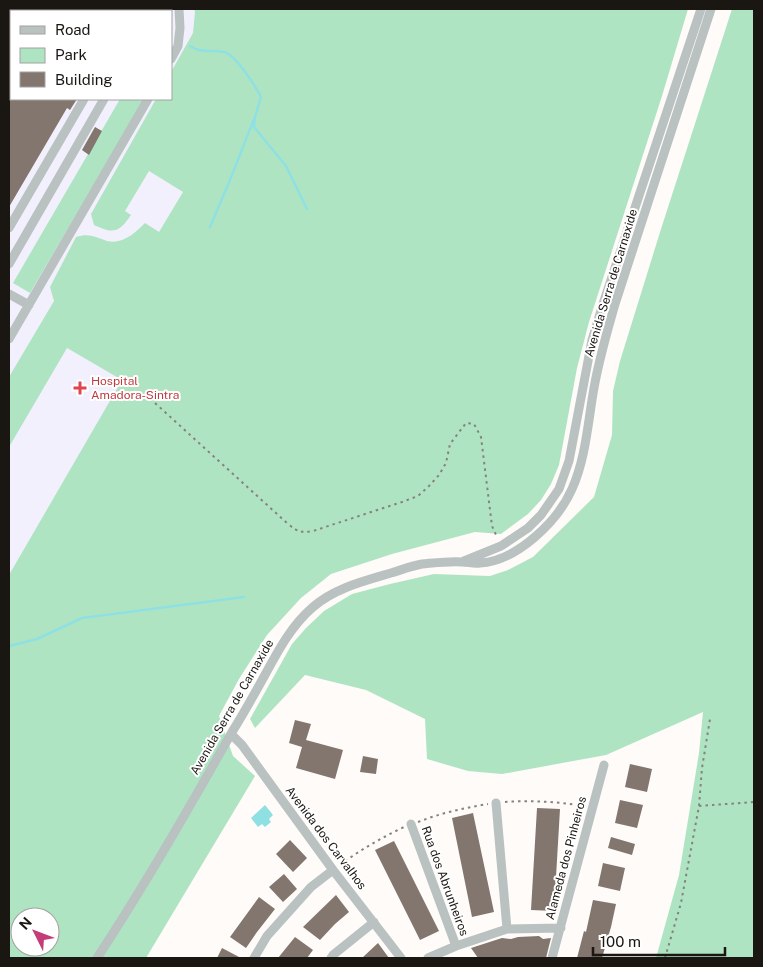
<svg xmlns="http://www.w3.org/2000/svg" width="763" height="967" viewBox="0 0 763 967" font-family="'Public Sans',sans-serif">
  <rect width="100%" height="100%" fill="#fefbf9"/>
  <path fill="#f2f0fd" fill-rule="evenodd" d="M9,9H316L360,35L9,596ZM11,11H171V99H11Z"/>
  <path fill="#afe4c3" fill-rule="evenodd" d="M194,9H688L662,96L589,322L577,368L559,465L551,484L541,500L528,514L501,534L475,532L392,554L331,574L301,598L267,635L239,679L219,716L233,756L255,776L146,958H9V575L122,380L67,348L9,447V377L54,301L50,287L76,237C90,233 94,237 107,241C122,245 135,233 145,223L159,232L183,192L149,171L125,211L131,215C119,233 113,234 94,225L91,214L156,99H171V72L193,33L195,12ZM20,917H50V947H20Z
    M732,9H754V958H656L679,875L699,753L703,712L606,755L502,774L468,771L427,759L425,719L366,690L305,675L255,728L250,719L292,644L306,628L324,611L352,594L390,584L434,574L490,576L508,570L533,557L594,497L612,435L613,391L620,361L661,229Z
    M120,99H144L30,293L13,283Z"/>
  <path fill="#8fe0e3" d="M265,805L273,815L269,819L271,822L265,827L262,824L258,827L251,818Z"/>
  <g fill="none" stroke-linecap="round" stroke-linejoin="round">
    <path stroke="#8fe0e3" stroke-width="2.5" d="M190,46C203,54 211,49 224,52C235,54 256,87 261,97L255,117L254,127L286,166L307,209
      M210,227L230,180L254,119
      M9,646L37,639L82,618L244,597"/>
  </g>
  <path fill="#83766e" d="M9,99H77L70,110L67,108L9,207Z
    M95,127L102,131L89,155L82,150Z
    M295,720L311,724L306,740L343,750L335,779L296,768L302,747L289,743Z
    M363,756L378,759L376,774L360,772Z
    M630,764L652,769L647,792L625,787Z
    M620,800L643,805L637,828L615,823Z
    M537,808L560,809L554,911L531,910Z
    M473,813L494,912L472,917L452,818Z
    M611,837L635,844L632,855L608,848Z
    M290,840L307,858L293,872L276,854Z
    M394,841L439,931L420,940L375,850Z
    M603,863L625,868L620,891L598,886Z
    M284,874L297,889L283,902L269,887Z
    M336,895L349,912L335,924L320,940L303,927Z
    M259,897L275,909L257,932L246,948L230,937Z
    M593,900L616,904L611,927L602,958H577L584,931L586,932Z
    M539,936L543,939L551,938L546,958H478L471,948L502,938L511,939L518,937Z
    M295,937L313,950L307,958H278Z
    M378,943L389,958H362Z
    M222,948L241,958H217Z"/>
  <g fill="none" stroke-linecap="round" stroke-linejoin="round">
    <path stroke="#86827f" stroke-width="2" stroke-dasharray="2.5 4" stroke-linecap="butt" d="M155,403L288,524C298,532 301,533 313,531L402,502L418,496L429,486L439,475L446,463L450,444L466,423L474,424L481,437L492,526L497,537
      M505,802C532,800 558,802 585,806
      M699,806L754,802
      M418,822C441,813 464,808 488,804
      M340,865C360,850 381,838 404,827
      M665,958L681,903L699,806L702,768L710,719"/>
    <path stroke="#b9c1c1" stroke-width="9" d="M171,59L178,46L180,28L179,9
      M9,228L84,99
      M9,264L104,99
      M9,294L29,305
      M9,339L148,99
      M464,561L501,546L528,528L541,515L559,489L569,461L592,340L603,304L701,9
      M231,734L242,745L333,870L401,958
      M496,803L507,929
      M411,824L456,946
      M97,958C145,885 189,808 232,732C244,713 255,693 266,673C279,649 292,625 313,607C335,588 364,581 391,573C401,570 411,566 422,564C434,563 450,561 462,562C468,562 474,564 480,563C517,561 558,521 572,489C586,458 588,421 594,388C599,359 607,332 615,304L711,9
      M254,958L267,936L311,887L333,870
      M331,958L333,955L374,922
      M428,958L456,946L507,929L561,928
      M552,958L604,765"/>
  </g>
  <path fill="#e0444e" stroke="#fff" stroke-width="2" d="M77.5 380.5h5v5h5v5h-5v5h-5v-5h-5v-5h5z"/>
  <g text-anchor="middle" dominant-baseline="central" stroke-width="4" stroke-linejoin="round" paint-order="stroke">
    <g font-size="12" fill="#1a1612" stroke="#fff">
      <text transform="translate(611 283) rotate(-73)">Avenida Serra de Carnaxide</text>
      <text transform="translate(232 707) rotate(-60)">Avenida Serra de Carnaxide</text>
      <text transform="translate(326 838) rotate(53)">Avenida dos Carvalhos</text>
      <text transform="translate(566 858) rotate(-75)">Alameda dos Pinheiros</text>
      <text transform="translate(445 881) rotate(70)">Rua dos Abrunheiros</text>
    </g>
    <g font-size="12" fill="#be3a42" stroke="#fff" text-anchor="start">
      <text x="91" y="381">Hospital<tspan x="91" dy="14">Amadora-Sintra</tspan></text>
    </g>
  </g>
  <rect width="763" height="967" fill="none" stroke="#1a1612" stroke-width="20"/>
  <rect x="10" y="10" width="162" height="90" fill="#ffffff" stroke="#a3a2a0"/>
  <rect x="20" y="26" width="25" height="8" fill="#b9c1c1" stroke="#a3a2a0"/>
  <text x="55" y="35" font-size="15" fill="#1a1612">Road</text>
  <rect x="20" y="48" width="25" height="15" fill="#afe4c3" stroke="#a3a2a0"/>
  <text x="55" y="60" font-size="15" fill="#1a1612">Park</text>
  <rect x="20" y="72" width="25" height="15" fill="#83766e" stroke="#a3a2a0"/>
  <text x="55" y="85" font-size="15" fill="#1a1612">Building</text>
  <g transform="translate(35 932) rotate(312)"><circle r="24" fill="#ffffff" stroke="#a3a2a0"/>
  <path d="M0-4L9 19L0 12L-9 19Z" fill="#c43c79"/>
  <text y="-8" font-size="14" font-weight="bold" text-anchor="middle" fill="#1a1612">N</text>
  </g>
  <path d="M593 947v8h132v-8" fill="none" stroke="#1a1612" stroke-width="2.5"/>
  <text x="600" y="947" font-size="15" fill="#1a1612" stroke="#ffffff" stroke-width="4" paint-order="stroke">100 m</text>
</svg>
